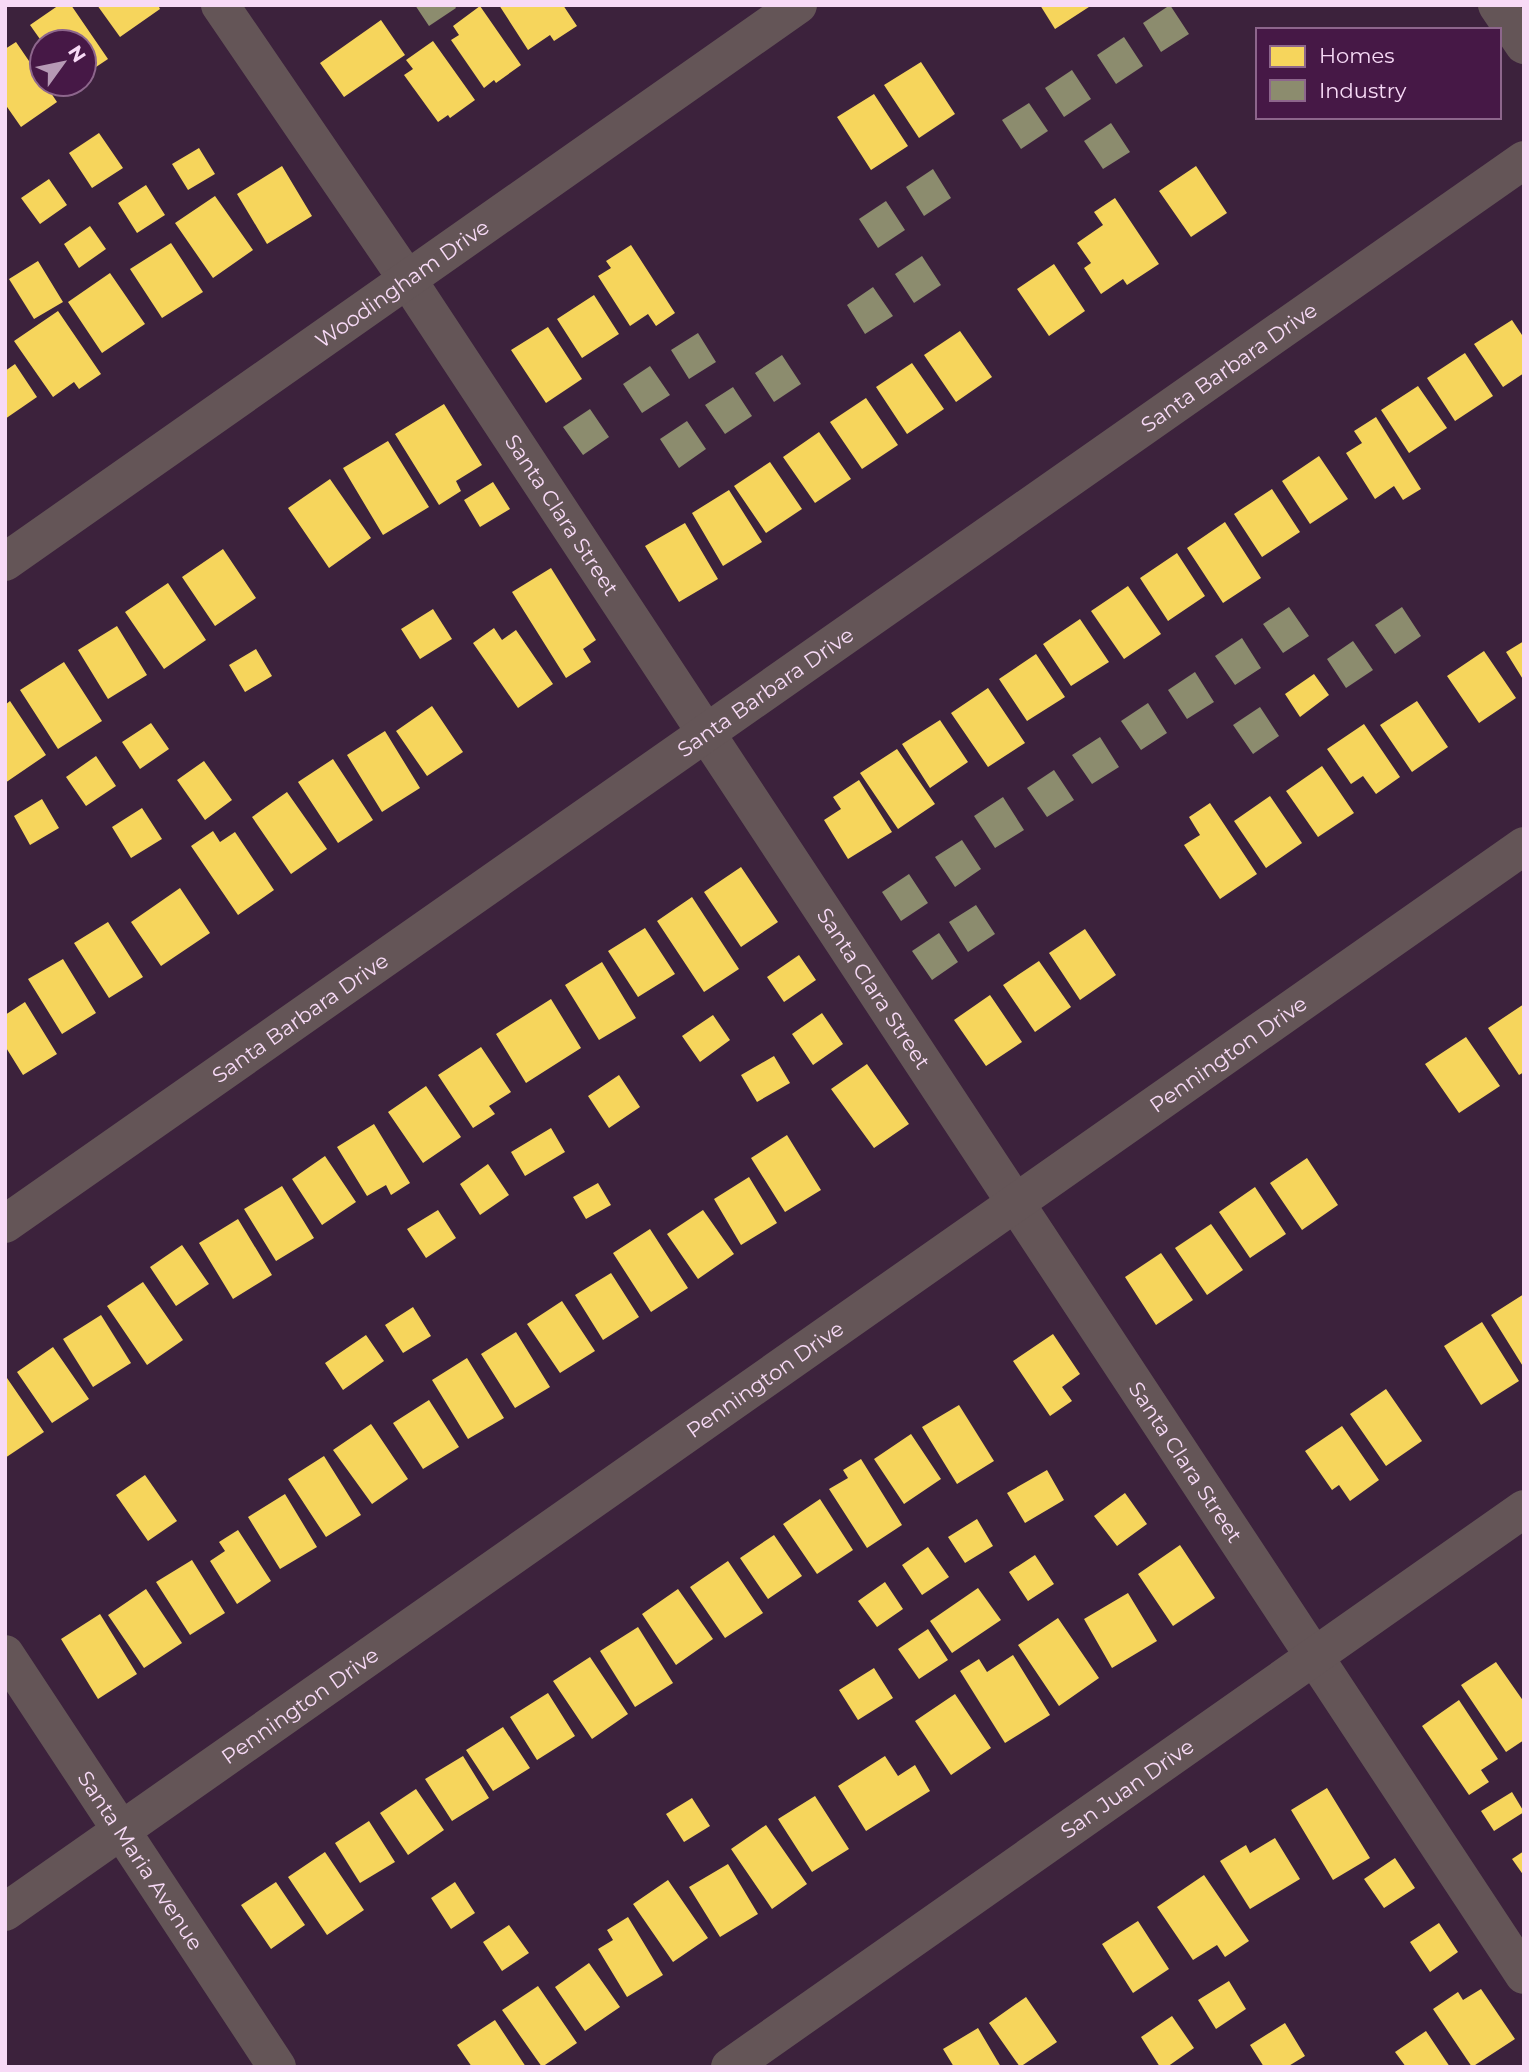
<svg xmlns="http://www.w3.org/2000/svg" width="1529" height="2072" viewBox="0 0 1529 2072" font-family="Montserrat,sans-serif">
  <rect width="100%" height="100%" fill="#3c223c"/>
  <path fill="#f6d55c" d="M59,5H71L108,59L84,75V42H42L30,25Z
    M97,5H158L160,9L120,37Z
    M499,5H563L577,26L554,41L550,35L528,50Z
    M1040,5H1092L1055,29Z
    M480,6L521,65L496,83L494,80L484,88L451,40L459,35L453,26Z
    M381,20L405,55L344,97L320,63Z
    M433,41L475,100L450,118L448,115L438,122L404,75L413,69L406,60Z
    M16,42L42,80V84H45L57,102L21,127L5,104V49Z
    M921,62L955,114L919,138L884,85Z
    M874,94L908,146L871,170L837,117Z
    M99,133L123,168L92,188L69,153Z
    M199,148L215,174L188,190L172,164Z
    M282,166L312,216L267,244L237,194Z
    M1196,166L1227,213L1191,237L1159,191Z
    M49,179L67,205L40,224L21,198Z
    M146,185L165,215L137,233L118,203Z
    M215,196L253,250L213,278L175,223Z
    M1115,198L1159,264L1127,285L1123,279L1101,294L1084,268L1091,263L1077,243L1103,225L1094,212Z
    M90,226L106,249L79,268L64,244Z
    M171,243L203,292L162,318L130,269Z
    M631,245L675,313L656,326L648,314L630,326L598,276L611,268L606,261Z
    M38,261L63,302L34,319L9,279Z
    M1054,264L1085,311L1049,336L1017,289Z
    M110,273L145,324L102,353L68,302Z
    M594,295L619,334L582,358L557,319Z
    M58,311L101,374L79,389L74,382L53,397L14,341Z
    M1512,320L1524,338V373L1503,387L1474,344Z
    M548,327L582,379L546,403L511,350Z
    M960,331L992,377L956,402L924,355Z
    M1465,353L1493,396L1455,421L1427,378Z
    M912,363L944,409L907,434L876,387Z
    M15,364L37,397L5,419V371Z
    M1418,386L1447,428L1409,453L1381,410Z
    M866,398L898,445L862,469L830,422Z
    M444,404L482,465L456,481L461,491L439,505L395,434Z
    M1376,417L1421,489L1403,500L1394,486L1375,499L1346,453L1362,443L1354,431Z
    M819,432L851,479L815,503L783,457Z
    M388,441L429,507L383,535L343,468Z
    M1319,456L1348,499L1310,524L1282,481Z
    M770,462L802,509L766,533L734,486Z
    M330,479L371,538L329,568L288,508Z
    M493,482L510,509L480,527L464,500Z
    M1272,489L1300,532L1262,557L1234,514Z
    M729,490L762,542L723,566L692,513Z
    M1225,522L1261,578L1223,603L1187,548Z
    M685,523L718,579L679,602L645,546Z
    M223,549L256,598L215,626L182,577Z
    M1177,553L1205,596L1168,621L1140,578Z
    M551,568L596,640L583,649L591,662L566,678L512,592Z
    M168,583L206,640L164,669L125,612Z
    M1128,586L1161,634L1124,659L1091,611Z
    M433,609L452,639L420,659L401,629Z
    M1080,619L1109,662L1071,686L1043,644Z
    M117,626L147,675L108,699L78,650Z
    M494,628L502,640L516,630L553,684L518,708L473,643Z
    M1524,641V681L1506,652Z
    M256,649L272,676L245,692L229,665Z
    M1484,651L1516,698L1479,723L1447,676Z
    M1036,654L1065,697L1027,721L999,679Z
    M64,662L102,721L58,749L20,690Z
    M1314,674L1329,695L1300,717L1285,694Z
    M988,688L1025,743L988,767L951,713Z
    M10,701L46,755L5,783V705Z
    M1417,701L1448,747L1412,772L1380,725Z
    M432,706L463,752L427,776L396,731Z
    M940,720L968,762L930,788L902,744Z
    M151,723L169,749L140,769L122,742Z
    M1364,724L1400,777L1376,794L1363,776L1351,784L1327,749Z
    M385,731L420,788L382,812L347,755Z
    M897,749L935,804L898,829L860,773Z
    M96,756L116,786L86,806L66,777Z
    M333,759L373,820L338,843L298,782Z
    M204,761L232,800L205,820L177,780Z
    M1322,766L1354,813L1318,837L1286,791Z
    M859,780L892,832L848,859L824,820L841,809L833,797Z
    M287,792L327,849L291,874L252,817Z
    M1270,796L1302,843L1266,868L1234,821Z
    M42,799L59,828L30,845L14,816Z
    M1210,803L1257,874L1220,899L1184,845L1200,835L1189,817Z
    M142,808L162,839L131,858L112,827Z
    M213,831L220,842L235,832L274,890L238,915L191,846Z
    M741,867L778,922L741,947L704,892Z
    M180,888L210,933L161,966L131,922Z
    M692,897L739,969L704,992L657,921Z
    M108,922L143,977L109,998L74,943Z
    M645,928L675,974L638,997L608,951Z
    M1085,929L1116,975L1080,1000L1049,953Z
    M799,955L816,980L784,1002L767,977Z
    M63,959L96,1013L62,1034L28,979Z
    M1039,961L1071,1007L1035,1032L1003,985Z
    M602,962L636,1018L599,1040L565,985Z
    M990,995L1022,1042L986,1066L954,1020Z
    M551,999L581,1048L526,1083L496,1034Z
    M25,1002L57,1054L23,1075L5,1046V1015Z
    M1524,1004V1072L1519,1075L1488,1028Z
    M822,1013L843,1044L813,1065L792,1034Z
    M713,1015L730,1040L700,1062L682,1036Z
    M1466,1037L1500,1086L1459,1113L1425,1064Z
    M481,1047L511,1092L489,1106L495,1114L473,1128L438,1075Z
    M774,1056L790,1083L757,1102L741,1075Z
    M867,1064L909,1124L874,1148L831,1089Z
    M619,1075L640,1107L609,1128L588,1096Z
    M426,1086L461,1137L423,1163L388,1112Z
    M374,1124L410,1183L391,1195L386,1185L367,1196L337,1147Z
    M551,1128L565,1152L525,1176L511,1152Z
    M787,1135L821,1190L785,1212L751,1158Z
    M325,1156L356,1202L322,1225L292,1179Z
    M1307,1158L1338,1205L1302,1230L1270,1183Z
    M488,1164L509,1195L480,1215L460,1184Z
    M749,1177L777,1223L741,1245L714,1199Z
    M598,1183L611,1205L586,1219L573,1197Z
    M282,1186L314,1238L276,1261L244,1209Z
    M1255,1187L1286,1234L1250,1258L1219,1212Z
    M438,1210L456,1238L426,1258L407,1229Z
    M703,1210L734,1254L698,1279L667,1234Z
    M238,1219L272,1275L233,1299L199,1243Z
    M1211,1224L1243,1270L1207,1295L1175,1248Z
    M650,1229L688,1288L651,1312L613,1253Z
    M182,1245L209,1284L176,1306L150,1267Z
    M1161,1253L1193,1300L1156,1325L1125,1277Z
    M611,1273L639,1317L603,1340L575,1295Z
    M143,1282L183,1340L147,1365L107,1306Z
    M1524,1294V1368L1491,1315Z
    M562,1301L595,1351L560,1373L527,1324Z
    M413,1307L431,1336L403,1353L385,1325Z
    M101,1315L131,1363L93,1387L63,1339Z
    M1482,1322L1519,1381L1481,1405L1444,1346Z
    M516,1332L550,1387L515,1408L481,1354Z
    M1053,1334L1080,1374L1062,1387L1072,1401L1050,1416L1013,1361Z
    M366,1335L384,1361L343,1390L325,1363Z
    M53,1347L89,1399L52,1423L17,1372Z
    M467,1358L504,1418L468,1439L432,1380Z
    M7,1378L44,1432L5,1458V1380Z
    M1386,1389L1422,1441L1386,1466L1350,1414Z
    M429,1400L459,1447L423,1469L393,1423Z
    M959,1405L994,1461L957,1484L922,1427Z
    M371,1424L408,1479L372,1504L333,1450Z
    M1342,1426L1379,1480L1350,1501L1339,1485L1332,1490L1305,1451Z
    M911,1434L941,1479L904,1504L874,1459Z
    M324,1456L361,1515L326,1537L288,1479Z
    M861,1459L902,1525L867,1548L829,1489L848,1478L843,1470Z
    M1047,1470L1064,1500L1025,1523L1007,1493Z
    M145,1475L177,1521L148,1541L116,1495Z
    M1125,1493L1147,1524L1117,1546L1094,1516Z
    M285,1494L317,1547L280,1569L248,1517Z
    M820,1499L853,1550L817,1574L783,1524Z
    M977,1519L993,1546L965,1563L948,1537Z
    M238,1530L271,1581L237,1604L210,1561L225,1551L219,1542Z
    M774,1535L802,1576L768,1599L740,1558Z
    M1180,1545L1215,1598L1173,1626L1138,1574Z
    M928,1547L949,1577L922,1595L902,1565Z
    M1035,1555L1054,1584L1028,1601L1009,1572Z
    M192,1560L225,1613L190,1635L156,1582Z
    M728,1561L763,1613L725,1638L690,1587Z
    M885,1582L903,1609L877,1627L858,1601Z
    M978,1588L1001,1620L952,1653L930,1621Z
    M146,1589L182,1643L144,1668L108,1615Z
    M678,1589L713,1639L676,1665L642,1614Z
    M1128,1593L1157,1641L1112,1668L1084,1619Z
    M100,1614L137,1674L98,1699L61,1639Z
    M1058,1618L1099,1678L1059,1706L1018,1645Z
    M638,1627L673,1683L635,1707L600,1651Z
    M928,1629L948,1660L919,1679L898,1649Z
    M1013,1655L1050,1715L1005,1743L960,1671L979,1659L987,1672Z
    M590,1657L628,1714L592,1739L553,1681Z
    M1496,1662L1524,1702V1740L1506,1752L1461,1685Z
    M874,1668L893,1698L858,1720L839,1690Z
    M548,1693L575,1736L537,1760L510,1717Z
    M955,1694L991,1748L951,1775L915,1721Z
    M1459,1700L1498,1759L1481,1770L1489,1782L1469,1795L1422,1726Z
    M503,1727L530,1768L493,1791L466,1750Z
    M463,1756L489,1798L452,1821L425,1779Z
    M885,1756L898,1776L915,1765L930,1791L866,1831L838,1786Z
    M1327,1788L1370,1858L1333,1880L1291,1810Z
    M416,1789L444,1830L408,1855L380,1813Z
    M1512,1792L1524,1812L1494,1831L1481,1811Z
    M815,1796L849,1849L812,1872L778,1819Z
    M692,1798L710,1826L684,1842L666,1814Z
    M369,1821L395,1862L360,1883L335,1843Z
    M766,1825L807,1884L772,1909L731,1849Z
    M1275,1838L1300,1879L1250,1909L1220,1861L1246,1845L1250,1853Z
    M1524,1851V1876L1512,1859Z
    M325,1852L364,1910L327,1935L288,1877Z
    M1395,1858L1415,1888L1384,1908L1364,1879Z
    M728,1864L758,1914L720,1937L689,1887Z
    M1204,1875L1249,1941L1225,1957L1217,1945L1193,1960L1157,1907Z
    M668,1880L708,1938L673,1962L633,1904Z
    M276,1882L305,1925L271,1949L241,1905Z
    M455,1882L475,1913L451,1929L431,1898Z
    M628,1917L663,1975L627,1997L598,1949L613,1940L607,1930Z
    M1138,1921L1169,1969L1133,1993L1102,1944Z
    M1439,1923L1458,1952L1430,1972L1410,1942Z
    M509,1925L529,1953L502,1971L483,1942Z
    M589,1963L620,2007L585,2031L555,1987Z
    M1229,1981L1246,2009L1216,2029L1198,2000Z
    M538,1986L577,2043L542,2067L502,2010Z
    M1481,1989L1515,2039L1472,2067L1433,2009L1458,1992L1463,2000Z
    M1026,1997L1057,2042L1020,2067L989,2023Z
    M1172,2016L1194,2048L1167,2067H1160L1141,2037Z
    M495,2020L526,2067H472L457,2045Z
    M1285,2023L1305,2056L1287,2067H1264L1250,2045Z
    M978,2028L1001,2067H954L943,2049Z
    M1426,2031L1450,2067H1406L1395,2052Z"/>
  <path fill="#8c8c6e" d="M415,5H454L456,8L429,26Z
    M1170,5L1189,34L1161,52L1143,23Z
    M1124,37L1143,66L1116,84L1097,55Z
    M1072,70L1091,99L1064,117L1045,88Z
    M1029,103L1048,131L1021,149L1002,120Z
    M1111,123L1130,152L1103,169L1084,141Z
    M933,169L951,198L924,216L906,187Z
    M886,201L905,230L878,248L859,219Z
    M922,256L941,285L914,303L895,274Z
    M873,287L893,316L865,334L847,305Z
    M698,333L716,362L689,379L671,350Z
    M782,355L801,384L774,402L755,373Z
    M650,366L670,395L642,413L623,384Z
    M733,387L752,416L725,434L705,405Z
    M590,409L609,437L583,455L563,427Z
    M687,421L706,449L679,468L660,439Z
    M1289,607L1309,636L1283,653L1263,624Z
    M1402,607L1421,636L1395,654L1375,625Z
    M1242,638L1261,668L1235,685L1215,656Z
    M1353,641L1373,670L1346,688L1327,659Z
    M1195,672L1214,702L1187,719L1168,690Z
    M1148,703L1167,733L1141,750L1121,721Z
    M1260,707L1279,736L1253,754L1233,725Z
    M1100,737L1119,767L1092,784L1072,755Z
    M1054,770L1074,800L1047,817L1027,788Z
    M1003,797L1024,830L995,848L974,816Z
    M962,840L981,869L955,887L935,857Z
    M909,874L928,903L901,921L882,892Z
    M976,905L995,934L968,952L949,922Z
    M939,933L958,962L932,980L912,951Z"/>
  <g fill="none" stroke-linecap="round" stroke-linejoin="round">
    <g stroke="#645557" stroke-width="38">
      <path id="s1" d="M220,5L407,279L1524,1975"/>
      <path d="M1497,5L1524,45"/>
      <path id="s2" d="M5,562L798,5"/>
      <path id="s3" d="M5,1224L1524,160"/>
      <path id="s4" d="M5,1654L277,2067"/>
      <path id="s5" d="M5,1912L1524,846"/>
      <path id="s6" d="M730,2067L1524,1509"/>
    </g>
  </g>
  <g text-anchor="middle" dominant-baseline="central" stroke-width="7" stroke-linejoin="round" paint-order="stroke">
    <g font-size="21" fill="#f7daf6" stroke="#461846">
      <text stroke="none"><textPath href="#s2" startOffset="485">Woodingham Drive</textPath></text>
      <text stroke="none"><textPath href="#s3" startOffset="1494">Santa Barbara Drive</textPath></text>
      <text stroke="none"><textPath href="#s1" startOffset="614">Santa Clara Street</textPath></text>
      <text stroke="none"><textPath href="#s3" startOffset="928">Santa Barbara Drive</textPath></text>
      <text stroke="none"><textPath href="#s1" startOffset="1181">Santa Clara Street</textPath></text>
      <text stroke="none"><textPath href="#s3" startOffset="360">Santa Barbara Drive</textPath></text>
      <text stroke="none"><textPath href="#s5" startOffset="1494">Pennington Drive</textPath></text>
      <text stroke="none"><textPath href="#s5" startOffset="928">Pennington Drive</textPath></text>
      <text stroke="none"><textPath href="#s1" startOffset="1748">Santa Clara Street</textPath></text>
      <text stroke="none"><textPath href="#s5" startOffset="360">Pennington Drive</textPath></text>
      <text stroke="none"><textPath href="#s6" startOffset="485">San Juan Drive</textPath></text>
      <text stroke="none"><textPath href="#s4" startOffset="247">Santa Maria Avenue</textPath></text>
    </g>
  </g>
  <rect width="1529" height="2072" fill="none" stroke="#f7daf6" stroke-width="14"/>
  <rect x="1256" y="28" width="245" height="91" fill="#461846" stroke="#8d668c" stroke-width="2"/>
  <rect x="1270" y="46" width="35" height="21" fill="#f6d55c" stroke="#8d668c" stroke-width="2"/>
  <text x="1319" y="63" font-size="21" fill="#f7daf6">Homes</text>
  <rect x="1270" y="80" width="35" height="21" fill="#8c8c6e" stroke="#8d668c" stroke-width="2"/>
  <text x="1319" y="98" font-size="21" fill="#f7daf6">Industry</text>
  <g transform="translate(63 63) rotate(57)"><circle r="33" fill="#461846" stroke="#8d668c" stroke-width="2"/>
  <path d="M0-5L12 26L0 18L-12 26Z" fill="#b69ab5"/>
  <text y="-10" font-size="19" font-weight="bold" text-anchor="middle" fill="#f7daf6">N</text>
  </g>
</svg>
